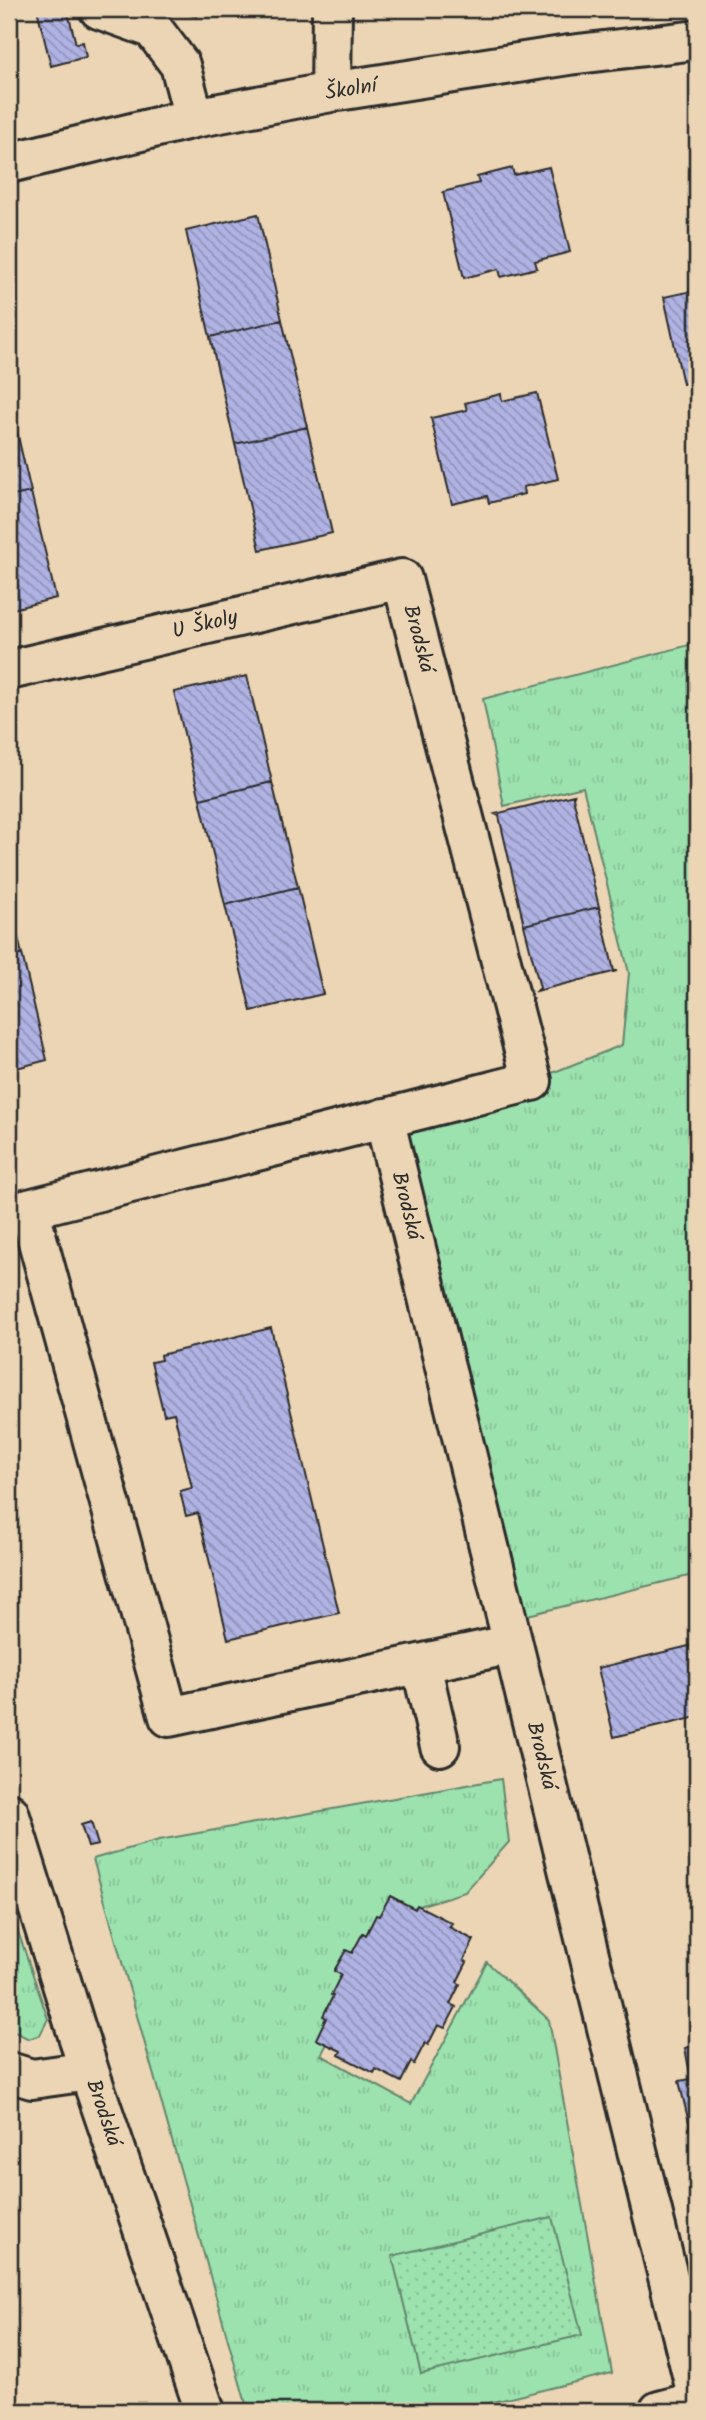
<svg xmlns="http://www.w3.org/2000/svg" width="706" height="2420" viewBox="0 0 706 2420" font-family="Kalam,sans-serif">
  <defs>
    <pattern id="grass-tufts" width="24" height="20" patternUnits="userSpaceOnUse" patternTransform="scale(1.75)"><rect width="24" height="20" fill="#9ce2af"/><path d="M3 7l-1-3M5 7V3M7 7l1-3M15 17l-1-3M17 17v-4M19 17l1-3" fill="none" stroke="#87c297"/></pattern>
    <pattern id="park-dots" width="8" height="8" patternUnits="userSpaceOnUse" patternTransform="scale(1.75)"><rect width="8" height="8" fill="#9ce2af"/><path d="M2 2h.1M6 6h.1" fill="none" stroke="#87c297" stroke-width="1.8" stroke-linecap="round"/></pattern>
    <pattern id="building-back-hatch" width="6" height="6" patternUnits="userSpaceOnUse" patternTransform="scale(1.75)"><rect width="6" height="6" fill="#b0b2e3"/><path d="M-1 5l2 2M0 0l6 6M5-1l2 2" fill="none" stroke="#8f91b8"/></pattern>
  </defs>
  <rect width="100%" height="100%" fill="#ebd5b4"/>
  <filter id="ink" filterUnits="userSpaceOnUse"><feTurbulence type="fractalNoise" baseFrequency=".0143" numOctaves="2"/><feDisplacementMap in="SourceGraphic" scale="14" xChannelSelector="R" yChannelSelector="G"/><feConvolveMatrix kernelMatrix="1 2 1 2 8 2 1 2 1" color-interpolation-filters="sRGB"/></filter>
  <g filter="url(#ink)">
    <path fill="url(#grass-tufts)" stroke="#64866d" stroke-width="2" d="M697,643V1574L507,1620L384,1118L532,1081L622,1045L629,973L583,787L504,806L483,699Z
      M501,1779L509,1842L465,1892L396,1913L321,2055L411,2104L487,1962L549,2020L612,2373L457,2411H248L93,1859L159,1840Z
      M9,1905L48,2019L40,2035L29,2039L13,2031L9,2018Z"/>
    <path fill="url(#park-dots)" stroke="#64866d" stroke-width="2" d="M552,2217L582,2335L421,2374L392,2256Z"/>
    <path fill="url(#building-back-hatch)" stroke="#2b2b2b" stroke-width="2" d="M37,9H67L76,44L83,42L86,57L51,66Z
      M172,9H200L197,17Z
      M549,167L570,252L535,261L537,268L501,277L499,269L464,278L443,192L479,183L477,177L512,168L514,175Z
      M258,214L282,320L210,337L186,231Z
      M697,290V380L683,384L664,297Z
      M282,320L307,427L235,444L210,337Z
      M537,393L558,479L523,487L524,494L489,503L487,496L452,504L431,418L467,410L465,403L501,394L502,401Z
      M9,398L31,492L9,497Z
      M307,427L332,533L260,550L235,444Z
      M31,492L56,598L9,610V497Z
      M247,676L272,782L200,799L174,692Z
      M272,782L298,887L225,905L200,799Z
      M574,795L573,797L599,907L524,925L499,816L495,814Z
      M298,887L323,994L251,1011L225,905Z
      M9,901L22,954L9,957Z
      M599,907L614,971H617L537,991L540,988L524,925Z
      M22,954L47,1060L9,1070V957Z
      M271,1328L339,1613L228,1639L198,1513L186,1516L180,1491L192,1488L174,1413L164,1415L151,1362L161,1360L160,1355Z
      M697,1644V1717L614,1737L598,1668Z
      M91,1822L98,1845L88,1847L81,1825Z
      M390,1896L415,1909L417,1905L452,1923L449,1927L474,1940L464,1960L467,1962L457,1982L460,1984L450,2004L456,2007L445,2028L438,2025L428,2045L425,2043L414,2064L411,2062L401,2082L376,2069L374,2073L339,2055L341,2051L316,2039L326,2018L323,2016L333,1996L331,1995L341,1975L334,1971L346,1950L352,1953L363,1933L366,1935L376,1915L379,1916Z
      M697,2045V2156L679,2081L691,2079L685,2048Z"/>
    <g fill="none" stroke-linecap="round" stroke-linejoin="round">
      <g stroke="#2b2b2b" stroke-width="44">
        <path id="minor" d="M99,9L152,28L180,65L194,118
          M331,92L332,9
          M9,163L194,118L331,92L569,55L697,40
          M9,670L402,579L532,1081L9,1214
          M384,1118L697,2395
          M29,1209L169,1717L513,1644
          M421,1664L440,1746
          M9,1813L89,2071L205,2411
          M9,2072L32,2079L89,2071
          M659,2411L697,2401"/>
      </g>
      <use href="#minor" stroke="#ebd5b4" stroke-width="38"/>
    </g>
  </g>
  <g text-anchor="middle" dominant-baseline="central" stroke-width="5" stroke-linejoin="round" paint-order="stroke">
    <g font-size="21" fill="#2b2b2b" stroke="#ebd5b4">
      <text transform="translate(351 90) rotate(-9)">Školní</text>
      <text transform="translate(205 625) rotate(-13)">U Školy</text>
      <text transform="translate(418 639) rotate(75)">Brodská</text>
      <text transform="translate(406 1206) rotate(76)">Brodská</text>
      <text transform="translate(541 1756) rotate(76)">Brodská</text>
      <text transform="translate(103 2113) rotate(71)">Brodská</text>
    </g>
  </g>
  <rect width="706" height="2420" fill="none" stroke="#ebd5b4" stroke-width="35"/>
  <rect x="18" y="18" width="671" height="2385" fill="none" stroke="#2b2b2b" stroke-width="2.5" filter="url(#ink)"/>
</svg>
